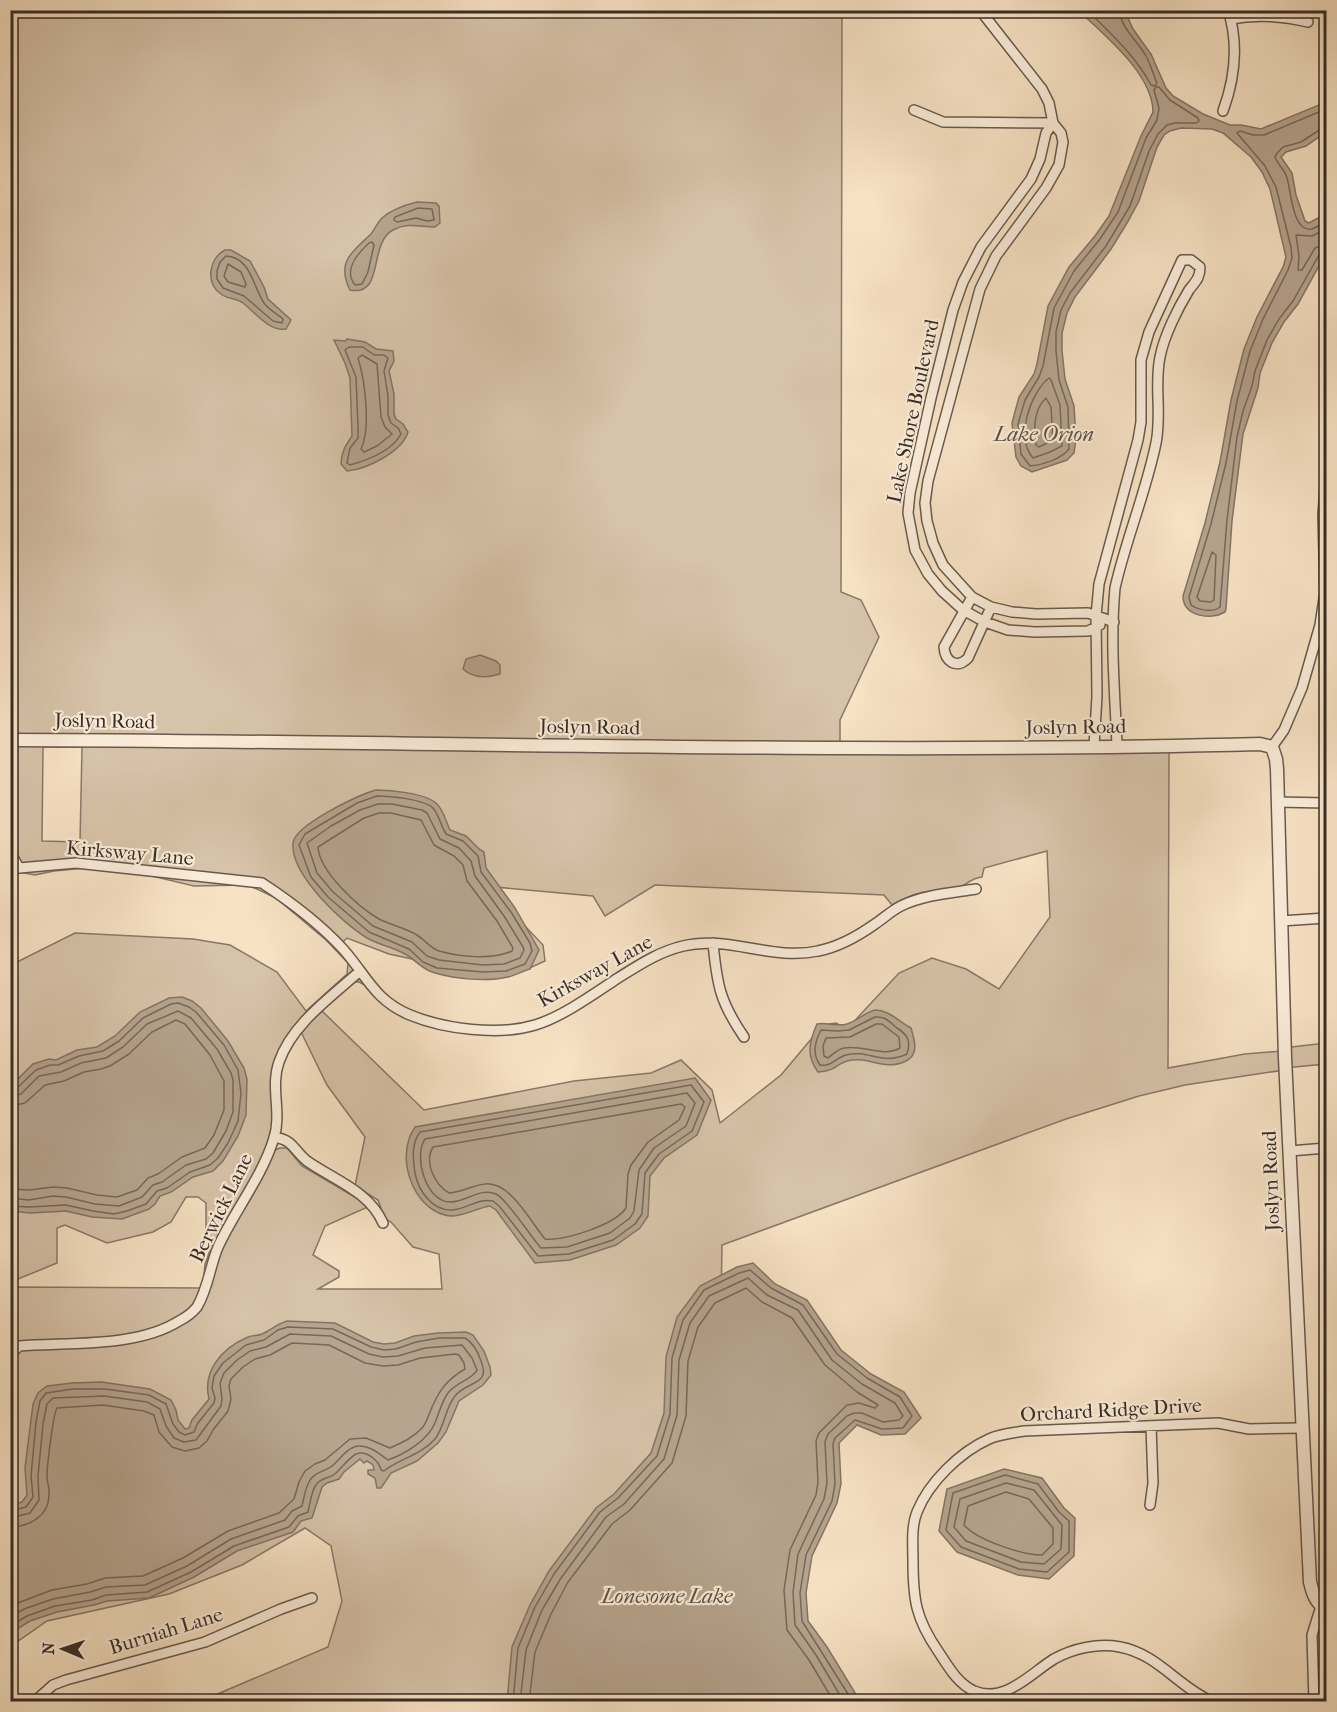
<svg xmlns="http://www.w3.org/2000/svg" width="1337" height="1712" viewBox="0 0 1337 1712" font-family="'IM FELL French Canon',serif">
  <rect width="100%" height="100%" fill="#f7e2c4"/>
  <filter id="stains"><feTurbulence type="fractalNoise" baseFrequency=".00333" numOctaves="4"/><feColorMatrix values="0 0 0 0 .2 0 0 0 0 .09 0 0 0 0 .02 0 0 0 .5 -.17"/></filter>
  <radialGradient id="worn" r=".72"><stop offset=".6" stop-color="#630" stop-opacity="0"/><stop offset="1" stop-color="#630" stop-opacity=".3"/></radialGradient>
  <path fill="#d7c3a9" stroke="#887868" stroke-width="1.5" fill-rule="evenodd" d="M11,11H842L841,592L861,600L879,637L840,720V752L1169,751L1168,1068L1245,1054L1283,1051V1048L1326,1043V1064L1284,1068V1070L1185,1085L1139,1096L1066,1119L722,1245L721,1303L798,1701H201L328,1647L342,1601L331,1546L305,1528L242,1565L169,1594L47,1621L11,1646V1287L203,1288L205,1264L212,1245L206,1237V1203L198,1197H186L171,1222L153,1232L107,1243L65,1225L57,1228V1263L11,1282V965L75,933L193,939L230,945L277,972L306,1011L347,974L348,963L326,940L276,898L248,885L194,886L152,876L86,868L54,871L35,875L19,872L11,874ZM43,747H82L80,842L42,841ZM1047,851L1050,917L999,989L966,969L932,958L899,973L847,1029L836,1023L823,1025L781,1075L720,1123L712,1090L681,1060L651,1073L574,1081L424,1110L321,1010L353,982H359L365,985L372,979L342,943L347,938L389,954L435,964L523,971L545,961L543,945L505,905L495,887L593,896L605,916L655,885L884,895L892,905C905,897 917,892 932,891C939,890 945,892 952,891C964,888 969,878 982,877L984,868ZM301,1032L327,1085L365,1137L355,1186L378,1200L385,1219L391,1222L413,1247L439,1254L442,1289H318L339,1277V1271L313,1255L325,1226L370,1206L302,1166L287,1148H280L275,1150L281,1120L278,1084L283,1058Z"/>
  <path fill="#b6a48e" stroke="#847464" stroke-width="1.5" d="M1079,11H1125L1133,29L1151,54L1166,88L1173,96L1203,114L1230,125H1241L1261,129L1326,102V132L1306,146L1286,152L1281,157L1292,173L1296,195L1305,221L1309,223L1320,217L1326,205V253L1298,304L1284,322L1272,343L1260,373L1258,388L1243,434L1232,521L1226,609L1225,612C1210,621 1183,616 1183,596L1205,523L1220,462L1231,400L1244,349L1257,317L1283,267L1286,257L1270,189L1262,172L1251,157L1223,133L1212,129L1181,128L1170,131L1164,135L1157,147L1139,201L1127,223L1111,249L1075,297L1067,313L1062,333V350L1065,379L1074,406L1076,439L1074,453L1067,460L1032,472L1021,466L1016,457L1012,423L1019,397L1034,374L1037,364L1048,306L1069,267L1095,236L1109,216L1141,136L1153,112C1153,74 1104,35 1079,11Z
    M417,202L436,203L439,206L440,223L435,227C420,227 408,222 393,230C368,243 385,297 350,290C336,262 352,252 371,234C375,229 377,223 382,218C392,209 405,205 417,202Z
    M225,250H231L250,261L264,287L268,299L291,320L286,329C269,332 255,312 243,303C236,298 227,299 221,294C205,283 209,258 225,250Z
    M347,339L365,342L376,349L393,351L394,361L389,371L394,394V414L396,419L403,424L408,432C402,452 367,469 347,471L341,464C341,452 346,445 352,436L350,378L345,363L334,340L345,341Z
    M480,655L496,661L500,665V674C487,678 474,679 463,669L466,659Z
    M376,790C390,790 426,793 437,804C444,811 446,822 450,830L466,836L479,849L484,852L486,868L515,908L539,950L530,969C523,971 516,975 508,977C487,982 456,979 435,973C422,970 416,960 405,954C393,947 379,945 367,938C342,923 290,874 293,843C295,825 358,795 376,790Z
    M182,997L192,1001L201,1008L228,1041L244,1068L247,1079L246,1115L238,1136L223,1161L213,1171L193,1177L171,1192L160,1196L155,1204L149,1209L122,1219L92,1217L66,1211L30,1213L11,1211L10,1094L13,1084L33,1064L49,1059L56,1060L77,1050L97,1047L115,1036L140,1012L169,998Z
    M875,1010C889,1010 898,1021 911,1028C914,1039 920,1054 906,1061C883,1072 868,1055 847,1061C834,1065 836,1071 818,1072C806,1056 809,1042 817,1024C827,1022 836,1027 847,1024C857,1021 864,1013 875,1010Z
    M695,1078L711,1100L697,1135L664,1158L650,1176L648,1216L640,1228L616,1245L570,1260L535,1263L496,1210L490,1206C477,1208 462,1217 450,1216C417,1212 399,1168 409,1139C410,1135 413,1131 415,1127Z
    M753,1263L775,1284L807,1300L841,1350L871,1374L904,1392L921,1418L905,1434L881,1435L857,1425L839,1443L841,1484L837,1503L812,1556L806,1593L808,1621L827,1647L860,1701H507L512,1647L530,1605L549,1571L596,1508L614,1494L651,1453L664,1413L666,1357L677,1317L700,1286L737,1267Z
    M287,1321L335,1323L373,1342L384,1344L395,1343L414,1336L438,1333L466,1332L473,1335L484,1351L490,1367L491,1375L483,1385L459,1401L446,1432L438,1443L417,1461L391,1473L381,1488H377L375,1478L368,1474V1470H374L373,1465L367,1461L364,1463L360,1459L344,1472L339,1479L327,1483L322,1487L312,1518L301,1521L293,1532L237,1551L194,1577L149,1598L107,1601L94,1605L57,1612L30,1621L11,1633V1505L22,1502L27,1495L25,1468L33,1404L38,1393L47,1386L72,1383L101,1382L150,1389L171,1400L176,1410L178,1420L185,1429L189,1428L192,1420L209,1399C202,1371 222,1348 248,1337C253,1335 257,1336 262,1334C271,1330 277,1324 287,1321Z
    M1004,1469L1042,1478L1064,1508L1075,1518L1074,1556L1049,1579L1018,1575L957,1552L939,1531L947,1489Z"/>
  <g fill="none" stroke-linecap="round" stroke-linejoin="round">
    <path stroke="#77685a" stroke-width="1.5" d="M1087,10C1111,34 1136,56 1151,85L1155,86L1157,83C1153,74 1151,65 1146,56C1137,40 1122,30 1119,10
      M1156,87H1159L1170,100L1198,118L1199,121L1196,123H1175L1167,125L1158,134L1149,151L1130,206L1106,246L1070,293L1061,310L1056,332V351L1059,380L1068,407L1069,449C1061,459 1043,465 1030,466L1021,454L1018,424L1025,400L1039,377L1043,366L1054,308L1074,271L1100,239L1118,212L1146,138L1157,120L1159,108L1154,90Z
      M1326,109L1264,135H1253L1240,131L1237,133L1265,166L1276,187L1291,247L1292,258L1288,270L1263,319L1250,351L1237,401L1226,463L1211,524L1189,597L1191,605C1198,610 1213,613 1220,607L1227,520L1237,437L1243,411L1252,386L1255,371L1267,340L1279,319L1293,301L1319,255L1326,252
      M1326,128L1321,129L1301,142L1283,147L1277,153L1275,157C1278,165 1285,170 1287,178C1291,189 1292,233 1312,229C1318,227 1323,223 1326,218
      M418,208L432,209L434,220L427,221L416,218L397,222L394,220L395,217Z
      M1326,229L1312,236L1296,235L1299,256L1298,270H1302L1315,248L1326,244
      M369,243L372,242L374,245L368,272L362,284L355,285C343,270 357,254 369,243Z
      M226,256C251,257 253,287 264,303C268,309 277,314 283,319L282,323L273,321L244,296L223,288L217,279V271L220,262Z
      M228,264L241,272L246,284L245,287L228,282L224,276Z
      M349,347H363L374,355H384L388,358L384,371L388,396V415L391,423L398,428L401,434C392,451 368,460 350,465L347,463L350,448L358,438V427L356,377L345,350Z
      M362,355L377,364L381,417L385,427L392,434L377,446L364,452L361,449C371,429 365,380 358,358Z
      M1049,378L1051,380L1060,405L1062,446L1050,452L1033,458C1015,438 1030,393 1049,378Z
      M1046,398L1051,407L1053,440L1039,447L1036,445C1034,429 1033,410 1046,398Z
      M1212,552L1216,555L1214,600L1211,602L1200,601L1197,597Z
      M377,796C389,796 424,799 433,808C439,815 441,826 446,834L463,841L478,856L481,872L511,912L530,943L532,951L525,964L506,971L483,972L437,968L423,962L409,949L369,932L328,897L311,877L299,845L305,834L357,803Z
      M378,804H392L422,810L427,813L440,839L459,848L471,861L475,876L504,916L523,947L524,950L520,958L504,964L483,965L439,960L427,956L412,942L373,926L333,892L317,873L307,843L331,826L360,810Z
      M379,813H391L421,820L434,845L454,856L463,865L467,881L497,921L513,948L512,951C492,960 460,957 439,951C430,948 425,940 417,935C405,928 391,925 379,919C358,907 319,871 318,847L364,818Z
      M875,1017C886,1016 889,1022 897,1028C908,1035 911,1041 907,1054C881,1066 869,1049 846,1055C835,1058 832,1067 820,1065C812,1054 815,1041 821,1030L838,1031L849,1030Z
      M876,1024H882L899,1037L900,1048C883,1058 863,1044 844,1048C838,1049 833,1054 828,1058L824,1056L823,1046L826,1038L850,1037Z
      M691,1085L704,1102L692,1131L659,1154L645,1173L642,1214L635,1224L613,1240L569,1254L538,1256L500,1207L493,1201C478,1198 467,1209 452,1210C432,1211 418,1190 415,1173C413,1159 411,1144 420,1132Z
      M10,1090L17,1088L36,1070L50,1065H58L79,1056L103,1051L119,1041L143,1018L171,1004L178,1003L189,1007L196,1012L224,1045L238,1070L241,1093L238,1121L228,1143L218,1158L210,1165L190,1172L167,1188L157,1191L146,1204L127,1211L114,1214L93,1211L66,1205L29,1207L10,1206
      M687,1093L695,1103L686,1126L654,1148L639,1170L634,1211L630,1218L610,1233L567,1247L541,1248C531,1237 507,1199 496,1194C481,1187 466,1202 451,1202C426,1203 413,1156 425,1139Z
      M10,1097L21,1094L39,1076L61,1072L81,1063L106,1058L123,1047L147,1024L178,1011L191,1018L217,1049L231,1073L233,1080V1112L226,1131L213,1153L206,1159L186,1165L162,1182L153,1185L142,1197L119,1206L95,1204L66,1197L53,1196L29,1200L10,1198
      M681,1104L685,1107L679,1120L648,1142L631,1165L628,1174L626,1208C615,1225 564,1241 545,1239C530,1221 510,1181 485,1184C473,1185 460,1193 449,1193C434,1184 424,1162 433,1147Z
      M10,1106L25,1103L45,1085L64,1081L84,1072L101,1069L110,1066L129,1054L152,1032L176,1020L185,1024L210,1055L224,1081V1110L214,1135L205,1148L182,1157L158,1174L148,1178L137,1190L117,1197L97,1195L67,1188L53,1187L29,1190L10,1189
      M1005,1475L1038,1484L1059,1512L1069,1521V1552L1047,1572L1019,1569L961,1547L946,1530L953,1493Z
      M1006,1483L1034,1490L1062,1525L1061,1549L1044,1564L1021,1562L966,1541L954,1527L960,1499Z
      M1006,1492L1029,1499L1053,1528V1544L1042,1555C1022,1555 977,1540 964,1525L968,1506Z
      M10,1511L26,1507L33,1497L31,1476L36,1422L40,1401L46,1393L73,1389H105L149,1395L166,1404L173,1424L179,1432L185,1435L194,1432L198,1423L214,1403L215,1398L212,1388L214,1376L223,1363L246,1345L264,1340L278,1330L288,1327L333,1329L371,1347L384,1350L396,1349L416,1342L439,1338H465C472,1342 478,1352 481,1361C491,1386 468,1380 455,1396C445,1408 445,1426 435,1439C421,1455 399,1459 384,1471L381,1470C379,1461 367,1450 356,1454C350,1457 341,1468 336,1473C330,1479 321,1477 316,1485C311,1492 310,1504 308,1512L298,1516L289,1527L234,1546L191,1572L147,1592L106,1595L92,1600L55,1606L27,1616L10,1626
      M10,1518L30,1513L39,1500L38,1476L43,1424L47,1404L53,1398L104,1396L147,1402L160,1409L166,1426L174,1438L184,1442L196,1440L221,1406L222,1399L220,1383L224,1373L237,1360L250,1351L266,1347L290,1334L331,1336L369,1354L383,1357L398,1356L425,1348L462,1345L472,1358L477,1370C473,1379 455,1383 448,1393C442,1401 439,1413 435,1423C428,1440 405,1454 388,1460C379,1454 370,1445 358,1446C348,1447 339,1460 332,1466C324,1472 314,1472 309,1482C305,1489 304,1498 302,1506L292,1511L285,1520L231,1539L187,1566L145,1585L106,1587L90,1592L53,1599L24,1609L10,1617
      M10,1527C29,1527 49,1516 49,1495C50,1489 47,1483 47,1476C47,1466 53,1415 57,1408L103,1405L144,1411L154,1415L159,1432L172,1447L185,1451L199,1448L207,1441L213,1430L228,1411L231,1399L229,1386L231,1379L243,1367L255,1359L270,1355L292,1343L329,1345L365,1363L383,1366L398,1365L420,1358L455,1354L459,1355L464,1363L465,1369C446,1380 438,1392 430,1412C428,1417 426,1424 422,1428C413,1438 401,1443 390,1448L366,1438L350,1439L325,1460L315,1464L305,1471L299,1482L294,1499L279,1513L228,1531L183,1558L143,1576L105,1578L87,1584L52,1590L10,1606
      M513,1702L518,1648L535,1607L554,1574L600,1512L618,1498L657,1456L670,1414L672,1358L683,1320L704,1290L739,1273L750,1270L771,1288L803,1305L837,1354L867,1378L900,1397L912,1416L903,1428L882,1429L855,1420L835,1438L833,1444L835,1484L832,1501L806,1555L800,1593L802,1621L853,1702
      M520,1702L526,1650L542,1610L561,1578L606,1517L624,1504L664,1459L677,1415L679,1360L690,1323L709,1296L748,1278L767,1295L798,1310L832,1360L862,1384L895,1403L903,1416L899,1420L883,1422L862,1413H854L847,1416L828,1434L825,1442L827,1483L824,1499L798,1554L793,1592L795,1625L816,1655L844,1702
      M529,1702L535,1652L551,1614L568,1582L612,1524L630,1510L672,1463L686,1416L688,1361L698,1327L715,1303L746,1288L762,1302L792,1318L825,1365L857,1392L878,1405L875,1408L859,1403L847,1405L819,1433L816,1441L818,1482L816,1495L790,1550L784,1590L787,1630L809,1660L834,1702"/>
    <g stroke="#685a4e" stroke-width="12">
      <path id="minor" d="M980,10L1042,89L1049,103L1053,123L1061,133L1063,142L1059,165L1046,188L996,256L980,289L928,481L925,503L927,521L933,543L943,565L972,597L991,607L1012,612L1036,614L1088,613L1114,622
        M1231,19C1257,14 1282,16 1308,22
        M914,110L943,122L1053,123
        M1223,111C1235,78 1239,44 1228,10
        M1053,123L1046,133L1040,159L1031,179L981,247L963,282L953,310L931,398L910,493L908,513L915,550L928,574L942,591L963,610L985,622L1008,630L1035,632L1088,631L1100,625
        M972,597L944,647C945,661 956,670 968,658L991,607
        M1094,746L1097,696L1096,616L1099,584L1138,440L1141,422V360L1149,332L1182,260H1191L1200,267C1200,278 1196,281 1189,290C1178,308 1164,336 1160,357C1154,385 1162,414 1156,443C1146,492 1126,539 1115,588C1110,641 1115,694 1117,746
        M1272,747L1284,730L1302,688L1320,625L1325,592L1323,515L1326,474
        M1277,802L1326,803
        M10,852L19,868L10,870
        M19,868L76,863L262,883C291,902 320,924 343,949C367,976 374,1000 410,1015C444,1029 499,1036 535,1025C562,1017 594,994 618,978C639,965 658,952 683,946C728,935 772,961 818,951C839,947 858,936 875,924C884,918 891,911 901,906C924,895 950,893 976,889
        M1281,921L1326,918
        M713,943C717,985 720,1002 744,1037
        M274,1137C294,1140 293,1150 307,1161C334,1180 369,1191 383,1223
        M1290,1151L1326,1148
        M10,1355L19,1346C68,1342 136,1348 179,1321C185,1318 193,1312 197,1307C208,1289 210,1266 218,1247C235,1210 262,1177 274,1138C282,1113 270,1087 279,1062C292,1024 331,997 360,971
        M1150,1505L1153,1483L1151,1426
        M34,1702L53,1685L66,1680L205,1642L281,1609L312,1598
        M1213,1702C1178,1687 1158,1654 1120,1647C1098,1643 1074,1648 1054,1659C1031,1673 1005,1704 974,1691C957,1683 948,1666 938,1651C916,1619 913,1600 913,1561C913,1545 911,1527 917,1512C929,1482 960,1452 989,1439C1000,1434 1013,1433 1024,1431L1218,1423L1249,1429L1302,1428
        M1314,1702L1312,1635L1321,1606"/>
    </g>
    <g stroke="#685a4e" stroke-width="15">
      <path id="tertiary" d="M10,740C427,741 843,755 1260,744L1272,747L1276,759L1277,769L1285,1058L1310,1582C1313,1594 1315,1602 1326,1609"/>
    </g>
    <use href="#minor" stroke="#faecd9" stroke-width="9"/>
    <use href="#tertiary" stroke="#faecd9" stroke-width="12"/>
  </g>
  <g text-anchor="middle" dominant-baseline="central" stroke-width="4.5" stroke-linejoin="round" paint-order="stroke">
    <g font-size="20" fill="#382c26" stroke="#faecd9">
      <text transform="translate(913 411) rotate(-78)">Lake Shore Boulevard</text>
      <text transform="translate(105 721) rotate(1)">Joslyn Road</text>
      <text transform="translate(590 727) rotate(1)">Joslyn Road</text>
      <text transform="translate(1076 727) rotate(-1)">Joslyn Road</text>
      <text transform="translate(130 853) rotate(5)">Kirksway Lane</text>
      <text transform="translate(595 971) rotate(-29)">Kirksway Lane</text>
      <text transform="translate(1271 1181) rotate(-92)">Joslyn Road</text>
      <text transform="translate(221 1208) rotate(-64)">Berwick Lane</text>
      <text transform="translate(1111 1410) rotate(-3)">Orchard Ridge Drive</text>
      <text transform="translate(166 1631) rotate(-17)">Burniah Lane</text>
    </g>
    <g font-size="21" font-style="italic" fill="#5e5045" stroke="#faecd9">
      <text x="1044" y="434">Lake Orion</text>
      <text x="667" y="1596">Lonesome Lake</text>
    </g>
  </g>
  <rect width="1337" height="1712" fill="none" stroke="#f7e2c4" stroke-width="36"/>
  <rect x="12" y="12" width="1313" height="1688" fill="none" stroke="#382c26" stroke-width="3"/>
  <rect x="18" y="18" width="1301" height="1676" fill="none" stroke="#382c26" stroke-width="1.5"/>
  <g transform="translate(63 1649) rotate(272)" stroke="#faecd9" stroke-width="4.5" paint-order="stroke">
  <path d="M0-4.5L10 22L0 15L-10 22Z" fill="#382c26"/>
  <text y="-9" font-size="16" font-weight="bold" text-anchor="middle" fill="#382c26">N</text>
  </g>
  <rect width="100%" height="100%" filter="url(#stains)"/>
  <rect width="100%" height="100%" fill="url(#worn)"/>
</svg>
